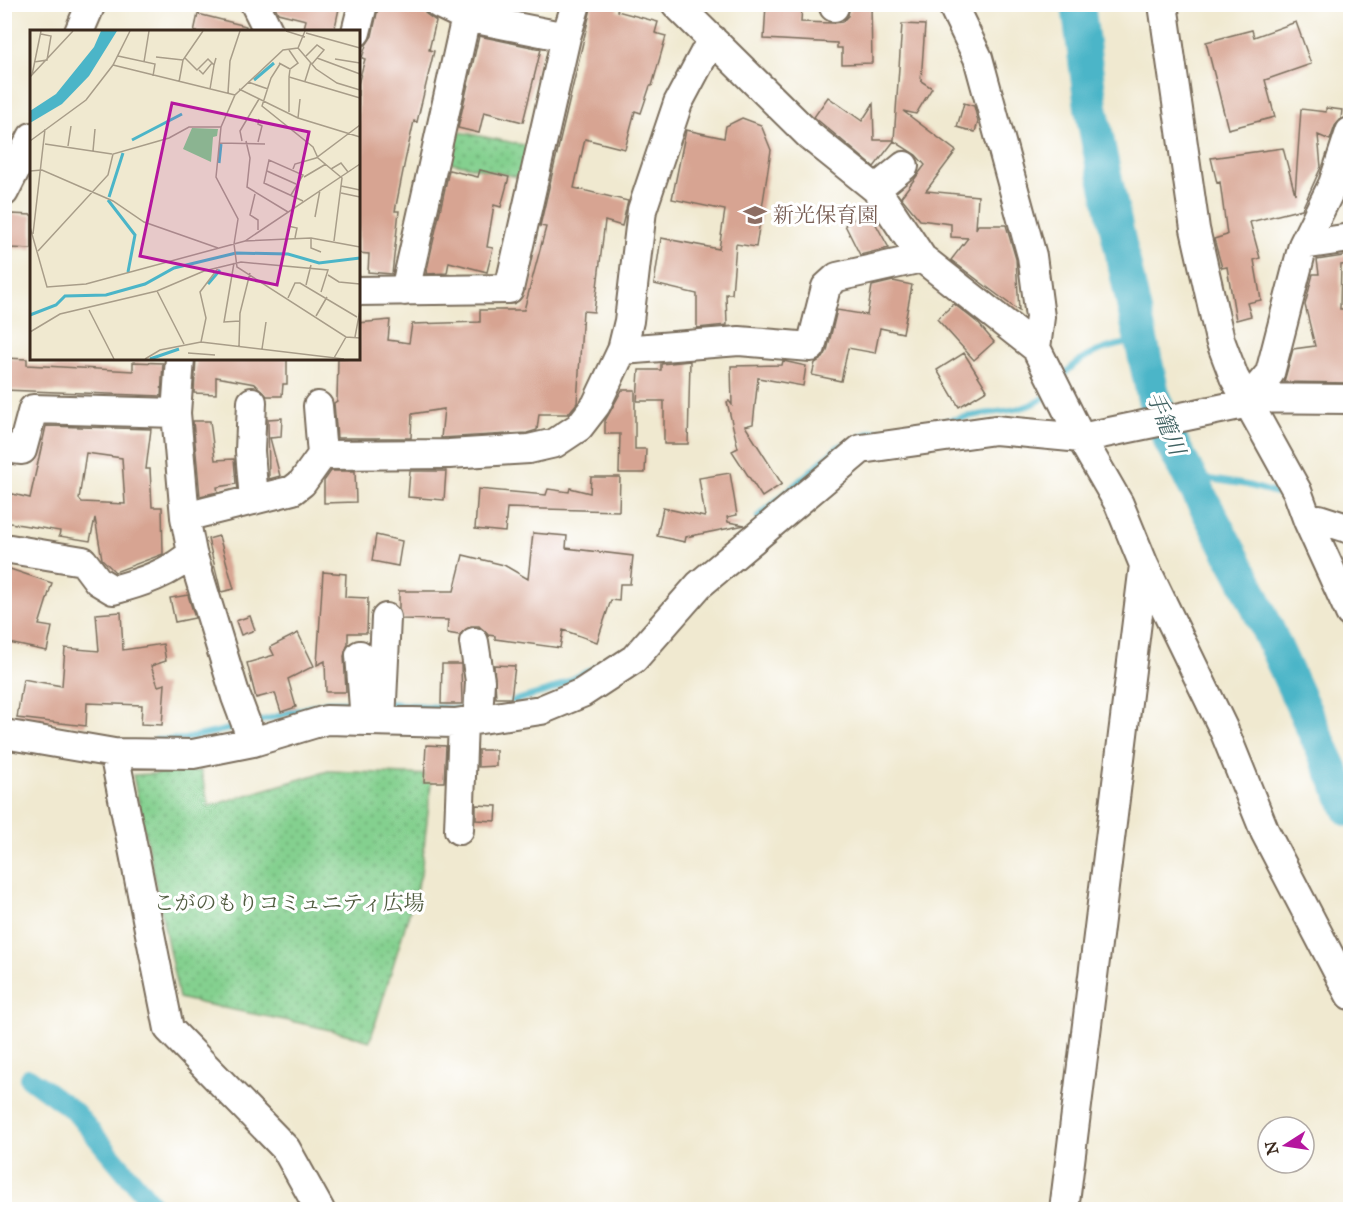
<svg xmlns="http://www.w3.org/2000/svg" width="1355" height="1214" viewBox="0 0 1355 1214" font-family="'IM FELL Great Primer','Noto Serif JP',serif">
  <defs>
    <pattern id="park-dots" width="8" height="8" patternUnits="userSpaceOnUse" patternTransform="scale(1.5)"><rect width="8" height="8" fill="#84d08f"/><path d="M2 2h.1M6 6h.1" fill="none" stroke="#6da974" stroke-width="1.8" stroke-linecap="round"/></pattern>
  </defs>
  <rect width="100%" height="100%" fill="#fff"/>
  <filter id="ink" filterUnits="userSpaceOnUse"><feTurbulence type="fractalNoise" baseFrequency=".0167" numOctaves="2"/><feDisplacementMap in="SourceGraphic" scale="12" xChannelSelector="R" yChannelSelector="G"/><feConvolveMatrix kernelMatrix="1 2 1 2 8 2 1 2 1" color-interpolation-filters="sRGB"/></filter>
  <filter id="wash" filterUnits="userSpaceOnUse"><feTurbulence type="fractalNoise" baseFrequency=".008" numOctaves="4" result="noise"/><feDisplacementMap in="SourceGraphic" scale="24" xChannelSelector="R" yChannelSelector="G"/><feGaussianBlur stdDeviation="1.35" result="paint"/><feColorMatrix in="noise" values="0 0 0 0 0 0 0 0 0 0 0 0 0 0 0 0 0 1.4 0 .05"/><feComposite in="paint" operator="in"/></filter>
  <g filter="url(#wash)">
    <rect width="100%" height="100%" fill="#f0e9d0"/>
    <path fill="url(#park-dots)" stroke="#607d56" stroke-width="1.5" d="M445,129L529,146L523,178L439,160Z
      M201,771L209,806L328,771L432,775L421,874L370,1041C307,1021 242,1014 179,998L133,775Z"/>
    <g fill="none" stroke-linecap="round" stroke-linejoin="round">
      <path stroke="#4bb5c8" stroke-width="6" d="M1061,379C1080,353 1110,345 1141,341
        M918,427C938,423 957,418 977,415C1004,410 1030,412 1051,392
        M862,436L871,432L905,429
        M1191,476L1247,485L1290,497
        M758,517L838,447L850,442
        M513,701L551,690L598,666
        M389,703L459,709
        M253,723L328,702H357
        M156,740L185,739L238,727"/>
      <path stroke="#4bb5c8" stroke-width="20" d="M29,1078L70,1108
        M75,1112L157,1210"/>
      <path stroke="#4bb5c8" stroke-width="34" d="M1078,4L1091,107L1102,163L1154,399L1171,442L1245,580L1350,810"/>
    </g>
    <g id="blocks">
      <path fill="#d7a492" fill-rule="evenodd" d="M274,4H340L334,32H303L306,20L278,13Z
        M379,4H408L423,8L426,14L436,21L429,50L434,51L417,122L414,121L405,161L395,211H399L392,274L368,272L369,254L358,253V84L365,59L362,58L366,45L372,36Z
        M592,4H618L617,11L658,22L655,33L666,36L652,86H650L641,113L635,111L625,149L585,139L574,188L628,201L622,226L605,221L594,312L583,311L577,403L568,414H539L537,430L527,433L441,438L444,409L412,414L411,438H337L334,403L337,401L338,358H358V323L390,320L388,340L409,343L412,324L480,322V310H524L546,227L540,226Z
        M766,4H802L801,22L833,23L842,22L848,16L850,4H871L872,63L842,64V48H837V43L764,39Z
        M198,14L246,26L245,32H194Z
        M1296,22L1311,64L1265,80L1275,117L1228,129L1206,42L1252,30L1254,37Z
        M902,24L925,25L921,81L932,88L916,114L903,111L956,151L926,191L978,196L976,229L978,225H1006L1016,259L1019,311L951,260L968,238L951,237V224L920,220L901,197L925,165L916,155L894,141L874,167L814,117L828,97L862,121L873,104L874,140H894Z
        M479,36L541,49L523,122L484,112L479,133L458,128Z
        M964,103L974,106L978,122L975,132L957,127Z
        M1326,108L1342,110L1341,119L1335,126L1330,140L1318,135L1321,167L1302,209L1250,222L1260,258L1254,260L1261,300L1247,303L1251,316L1236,320L1227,267L1222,268L1214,239L1227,235L1220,182L1217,183L1211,158L1283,148L1295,194L1301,109L1326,112Z
        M742,118L761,125L771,150L756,247L736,244L732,294H726L727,325L697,328V294L654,284L661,238L719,249L725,210L672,199L686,130L724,138L726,126Z
        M449,170L478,177L480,170L509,177L501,207L494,205L487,247L493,248L487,272L449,262L447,273L426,274Z
        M868,210L889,248L860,255L845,225Z
        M11,214L32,215V249L10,248Z
        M1350,255V264L1341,265L1340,309H1347L1350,383L1284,382L1293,349L1315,346L1305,305L1313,274H1319L1317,260Z
        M893,281L912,285L903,333L880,328L875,353L848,348L841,381L812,375L815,363L823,358L827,351L837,310L867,315L872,286Z
        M954,304L978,323L994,342L974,360L937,319Z
        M964,353L987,390L959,407L937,370Z
        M4,358L27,359V365L133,371V362L163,363L161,396L4,390Z
        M196,358H287V384H283L282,396H267L255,384L216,377V394L194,393Z
        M690,361L688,444H664V401H637L639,370H661V364Z
        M783,361L806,366L803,386L758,378L753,424L745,426L782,484L762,497L732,451L738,448L727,402L729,401L732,405L731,366L782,365Z
        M622,390H635V449H646L645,473H619L620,434H605V421Z
        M282,418L281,437L270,438L280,476L269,479L268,419Z
        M193,421H210L215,460L234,459L236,484L217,487L218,492L200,496Z
        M46,426L151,429L146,469H150L152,507H162L163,554L115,572L102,559L95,518L90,541L59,536L60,531L4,522V492L30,498ZM86,453L122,458L125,504L82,502L79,499Z
        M331,471H355L356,502L324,503V481Z
        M410,471H446L444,500L408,497Z
        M730,473L737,515L727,517L728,522L745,525L686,537L685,542L657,536L663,508L705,517L699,478Z
        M591,477H620L619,511L507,508L505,532L475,529L478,489L546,495L548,489L569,492L570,488L590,493Z
        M533,533L567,536L566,548L633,556L630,584H620L619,601L611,600L597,642L563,630L560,648L495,639V636L488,635L479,626H471L459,635L447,633L448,620L402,619L399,609V591H454L463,555L504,565L528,579Z
        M376,535L402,541L398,566L372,561Z
        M219,536L234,589L221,592L208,539Z
        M4,567L52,583L39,625L52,627L47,651L4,642Z
        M323,572L346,574L345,597L368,598L367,633H348V644L344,656L346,692H326L325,661L317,665Z
        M188,595L195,618L175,622L170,598Z
        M121,612L123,650L163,644L166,661L151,666L158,686L165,684L162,725L141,724L142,705L87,703L86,726L17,718L23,679L62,686L65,648L99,651L96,614Z
        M250,616L255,630L241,635L236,621Z
        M298,633L314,666L288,679L296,707L281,712L275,693L256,698L247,663L274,655L270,647Z
        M442,664H461L462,704H441Z
        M494,665L515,666L511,698H496Z
        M426,745L446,746L444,782H424Z
        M478,750H496V766L478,767Z
        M476,805L497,806L496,821L476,820Z"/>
    </g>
  </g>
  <g filter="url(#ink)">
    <use href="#blocks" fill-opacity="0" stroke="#7a6d5c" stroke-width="1.5"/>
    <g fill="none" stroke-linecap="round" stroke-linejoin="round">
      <g stroke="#7a6d5c" stroke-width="32">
        <path id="minor" d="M255,4L269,32
          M439,4L466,17L566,37
          M676,4L810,136L876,189L922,258L1036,348L1081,438L1119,504L1144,565L1223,728L1265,832L1350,995
          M952,4L978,58L1032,256L1040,317L1036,348
          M1163,4L1195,229L1220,340L1234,377L1297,491L1308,521L1350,613
          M834,7V4
          M79,32L91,4
          M356,32L363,4
          M876,189L904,166
          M4,192L32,137
          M1303,245L1350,238
          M358,291L509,289L566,37L576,4
          M405,291L466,17
          M622,350L739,341L811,347L826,287L837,277L922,258
          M180,358L176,413L185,517L192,553L236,697L253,742
          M1247,398L1350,399
          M252,402L250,451L254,500
          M318,406L322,455
          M4,448L22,450L33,409L176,413
          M185,517L293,490L302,483L322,455L449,454L529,449L555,443L579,427L596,405L622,350L629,321L642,210L678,103L712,39
          M1308,521L1319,519L1350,529
          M4,548L83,561L98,581L113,590C140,583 171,573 192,553
          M474,642L480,681L478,718
          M360,655L365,721
          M381,721L386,618
          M4,734L114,753L193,754L253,742L326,720L455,723L541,710L582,693L634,659L699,585L861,449L995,430L1081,438L1244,404L1270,373L1303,245L1333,184L1350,132
          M114,753L169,1029L286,1149L320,1210
          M459,830L463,722
          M1064,1210L1144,565"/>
      </g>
      <use href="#minor" stroke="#fff" stroke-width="28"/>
    </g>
  </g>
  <defs>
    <g id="school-bare" transform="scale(1.8)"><path d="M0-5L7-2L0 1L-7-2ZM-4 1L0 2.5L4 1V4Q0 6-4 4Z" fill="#8d6e63" stroke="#fff" stroke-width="2.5" paint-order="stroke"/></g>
  </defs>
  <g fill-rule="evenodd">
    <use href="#school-bare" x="755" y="215"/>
  </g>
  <g text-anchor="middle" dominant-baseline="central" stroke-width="6" stroke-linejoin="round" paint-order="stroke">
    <g font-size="21" fill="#785e54" stroke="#fff" text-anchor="start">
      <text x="773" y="215">新光保育園</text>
    </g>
    <g font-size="21" fill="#515c40" stroke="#fff">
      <text x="289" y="903">こがのもりコミュニティ広場</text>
    </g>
    <g font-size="22" font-style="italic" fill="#416262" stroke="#fff">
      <text transform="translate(1166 423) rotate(68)">手籠川</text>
    </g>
  </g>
  <g transform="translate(30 30)">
    <rect width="330" height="330" fill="#f0e9d0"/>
    <path d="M162,98L188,99L187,106L183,107L181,132L153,119Z" fill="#84d08f"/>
    <path d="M71,1H87L59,46L32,74L0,93V81L26,64L64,17Z" fill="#4bb5c8"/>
    <path fill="none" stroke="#4bb5c8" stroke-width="3" d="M224,50L244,33M102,110L152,84M189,133L191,114M79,167L93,123M78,170L105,205L98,242M178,254L190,240M0,285L26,275L35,266L76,265L115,254L144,238L206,223L258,224L289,233L330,228M120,329L149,319"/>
    <path fill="none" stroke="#a89d89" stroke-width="1.5" d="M256,1L275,7M275,1L268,18L253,20L205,65L191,97L186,147L208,189L204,214L207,237L316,307L330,308M276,3L330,18M268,18L286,39L307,53L330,60M88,26L125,34L123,46M276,26L287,15L294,20L282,34M126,27L153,30M155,28L167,40L178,29L184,35L186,28M287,28L330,44M305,29L330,33M4,32L17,30L21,6L11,4M114,32L119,1M249,33L260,39L268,33L259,20M250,34L241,48L232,76L283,117L288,128L312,148L304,211M83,35L205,65M260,39L259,47L330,68M169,40L173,44L182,33M2,45L11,1M0,47L43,1M275,51L281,32M149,52L153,30L173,1M218,52L238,59M180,59L184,35M209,59L268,88L330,107M198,63L200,31L210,1M259,82V47M268,88L270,69M0,111L56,70L83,35L100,1M212,111L210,101L229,69M216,111L220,128L217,157L258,182M228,112L232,96L228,94L229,89M189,113L235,114M15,114L82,124M38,116L41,96M63,121L65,99M263,139L265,134L286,128L330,95M301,139L311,133L318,142M0,141L12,140L83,171L114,192L188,218M237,141L266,154M274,147L296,134M311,156L330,160M311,163L330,167M225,164L220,185L228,190V200M261,165L273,145L239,130L234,153L273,171M285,187L290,160M258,196L267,198L265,208M0,197L17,257L56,254L215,211L330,134M3,204L15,99M281,208V218L291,222M215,211L281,208L330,217M8,221L78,145L83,124L139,108L159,97H191M204,233L194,292L210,291M298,245L309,252L330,254M276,255L281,235M127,261L154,314M258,268L265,253H270L327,287M59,280L84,329M286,286L297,267M0,302L30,284L127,261L174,241L211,232L298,240L291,262M325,307L330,280M171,312L176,288L170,262L189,237M209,316L210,283L220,243M232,319L236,292M158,323L185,325M304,328L316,307M115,329L130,320L171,312L314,329"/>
    <path fill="#b5179e" fill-opacity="0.15" stroke="#b5179e" stroke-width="3" d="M142,73L279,102L247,255L110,226Z"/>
    <rect width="330" height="330" fill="none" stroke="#3b2a1e" stroke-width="3"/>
  </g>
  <rect width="1355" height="1214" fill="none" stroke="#fff" stroke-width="24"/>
  <g transform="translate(1286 1145) rotate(258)"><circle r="28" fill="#ffffff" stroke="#b1aaa5" stroke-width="1.5"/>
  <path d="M0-4.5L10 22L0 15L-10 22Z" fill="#b5179e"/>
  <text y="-9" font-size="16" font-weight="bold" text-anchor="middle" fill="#3b2a1e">N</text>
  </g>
</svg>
